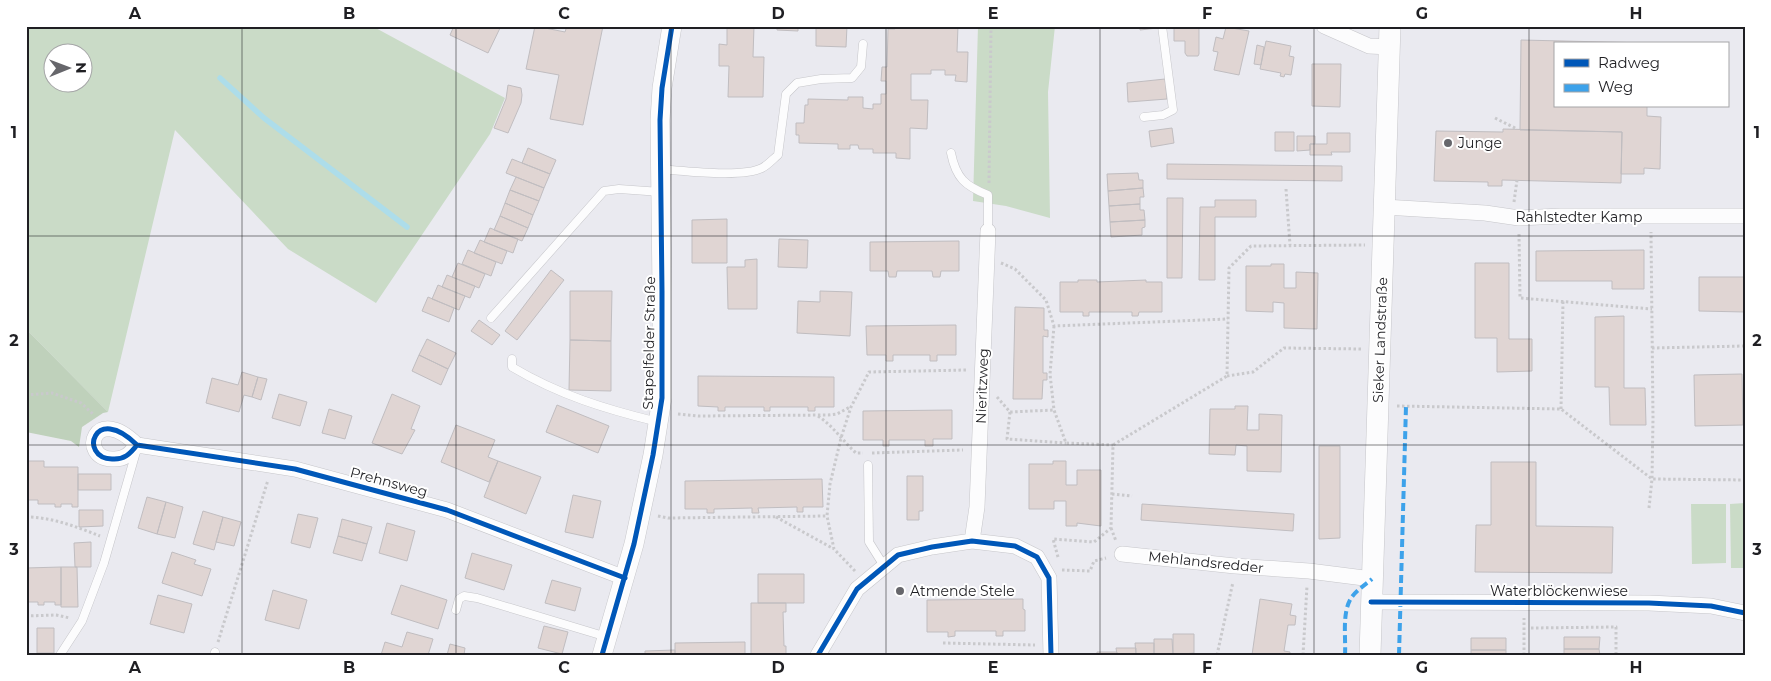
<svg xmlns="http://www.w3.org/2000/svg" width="1771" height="681" viewBox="0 0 1771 681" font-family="Montserrat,sans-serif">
  <rect width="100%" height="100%" fill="#eaeaf0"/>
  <path fill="#cadbc7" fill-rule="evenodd" d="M26,26H372L505,98L490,134L376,303L288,249L175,130L108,412L26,329ZM52,52H82V82H52Z
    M978,26H1055L1048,92L1050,218L1006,206L973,201Z
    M1745,503V568H1731L1730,504Z
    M1691,504H1726V563L1692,564Z"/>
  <path fill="#bfd1bb" d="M26,329L108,412L103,413L82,427L79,447L71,441L26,432Z"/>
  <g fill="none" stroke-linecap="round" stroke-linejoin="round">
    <path stroke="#adddea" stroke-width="5.5" d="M220,78L264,118L407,227"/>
  </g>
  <path fill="#e0d5d3" stroke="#c0bdc0" d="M454,26H501L488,53L450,35Z
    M535,26L565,32L567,26H603L583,125L550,119L559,75L526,69Z
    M727,26H754L753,57H764L763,97H728L729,66H719V44L727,45Z
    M777,26H798V31L777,30Z
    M816,26H847L846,47L816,46Z
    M895,26H958L957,52H968L967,82L955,81L956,75H945V70H931V74H911V100H928L927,129L910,128V159L896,158V153H873V149H859L858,145H850V149H838V144L799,143V135H796V123H804L805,105H808V99L848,100V97H863V108L873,109V104H881V94H886V81H881L882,67H887L888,29H895Z
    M1140,26H1157V28L1140,30Z
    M1174,26H1199V54L1198,56H1187L1185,53V41H1174Z
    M1226,27L1249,31L1239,75L1214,70L1218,52L1213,51L1216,37L1223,39Z
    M1521,40L1648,43L1555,44V106H1647V116L1661,117L1660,169L1644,168V174H1621L1622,132L1520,130Z
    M1266,41L1291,46L1289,56L1294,57L1291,75L1285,74L1284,77L1280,76L1281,73L1260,69Z
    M1257,45L1264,47L1261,65L1254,64Z
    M1312,64H1341L1340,107L1312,106Z
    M1165,79L1167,99L1128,102L1127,83Z
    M508,85L521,88L522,95L521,103L508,133L494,128L506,99Z
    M1172,128L1174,143L1151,147L1149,131Z
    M1503,129L1622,132L1621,183L1502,180V186H1488V182L1434,181L1436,131L1503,132Z
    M1275,132H1294V151H1275Z
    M1327,133H1350V152H1331L1332,155H1310V144H1327Z
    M1297,136H1315V144H1310V150L1297,151Z
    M528,148L556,160L550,174L522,163Z
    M512,159L550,174L544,188L506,173Z
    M1167,164L1342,166V181L1167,179Z
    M1138,173L1139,180H1143V188L1108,191L1107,174Z
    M516,177L544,188L539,201L510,190Z
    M1143,188L1144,197H1140V204L1109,206L1108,191Z
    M510,190L539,201L533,215L505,203Z
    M1167,198H1183L1182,278H1167Z
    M1215,200H1256V217H1215V280H1199L1200,207H1215Z
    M505,203L533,215L528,228L500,216Z
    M1140,204V210H1144L1145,220L1110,222L1109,206Z
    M500,216L528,228L522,241L494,230Z
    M727,219V263H692V220Z
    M1145,220V227L1142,228V235L1111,237L1110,222Z
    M490,228L518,239L513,253L484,242Z
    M779,239L808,240L807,268L778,267Z
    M480,240L507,251L502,264L474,253Z
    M959,241V271H941L940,277H933L932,271H897L896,277H889L888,271H870V242Z
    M468,250L496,262L491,276L462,264Z
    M1644,250V289H1612V281H1536V251Z
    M757,259V309H728L727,267H745V260Z
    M458,263L485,274L479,288L452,277Z
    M1475,263H1509V339H1532V371L1497,372V338H1475Z
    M1271,264H1284V288H1296V272L1318,273L1317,329L1284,328V303L1273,302V312L1246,311V266H1271Z
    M551,270L564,280L517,340L505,331Z
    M447,275L475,286L470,298L442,287Z
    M1699,277H1745V312L1699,311Z
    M1078,280H1097V282L1146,280V282H1162V312H1139L1138,316H1132V312H1089V316H1083V312H1060V282H1078Z
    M438,285L465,296L459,310L432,299Z
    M570,291H612L611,341L570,340Z
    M820,291L852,292L850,336L797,333L798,301L820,302Z
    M428,297L454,308L449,322L422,311Z
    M1015,307L1044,308V330H1048V337L1043,336V373H1047V380H1043L1042,399H1013Z
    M1624,316V388H1645L1646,425H1610L1609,387H1595V317Z
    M479,320L500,335L492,345L471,331Z
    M956,325V355H937V361H930V355H893V361H886V355H867L866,326Z
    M427,339L456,353L448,369L419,355Z
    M570,340L611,341V391L569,390Z
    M419,355L448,369L441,385L412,371Z
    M242,372L258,377L252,397L244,395L239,412L206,403L212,378L238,385Z
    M1742,374L1743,425L1695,426L1694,375Z
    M698,376L834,377V407H815V411H808V407H770V411H764V407H725V411H718V407L698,406Z
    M258,377L267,379L261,400L252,397Z
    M279,394L307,402L300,426L272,418Z
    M392,394L420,406L411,429L415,430L402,454L372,443Z
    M557,405L609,426L598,453L546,432Z
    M1235,406H1248L1247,430H1259V414L1282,415L1281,472L1247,471V446L1236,445L1235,455L1209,454L1210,409H1235Z
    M329,409L352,416L345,439L322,433Z
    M952,410V439H933V446H925V440H889V446H883V440H863V411Z
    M456,425L495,440L488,457L498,461L489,482L441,462Z
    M1319,446H1340V538L1319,539Z
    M26,461H44V467H78V507H72V504H61V507H55V504H38V500H26Z
    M498,461L541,477L526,514L484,497Z
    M1053,461H1066V485H1077V470H1101V526L1077,523V526H1066V501H1054V509H1029V464H1053Z
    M1491,462H1536V526L1613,527L1612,573L1475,572L1476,525H1491Z
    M78,474H111V490H78Z
    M907,476H923V511H919V520H907Z
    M822,479L823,507H803V512H797V507L758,508L759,513H752V508L714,509V513H707V509H685V481Z
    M573,495L601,501L593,538L565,532Z
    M147,497L166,502L157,534L138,528Z
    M166,502L183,507L175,538L157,534Z
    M1142,504L1294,514L1293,531L1141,520Z
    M79,510H103V526L79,527Z
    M203,511L223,517L214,550L193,544Z
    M298,514L318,518L310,548L291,543Z
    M223,517L241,522L234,546L216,542Z
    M342,519L372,527L367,544L338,536Z
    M387,523L415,531L407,561L379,553Z
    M338,536L367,544L362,561L333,553Z
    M91,542V567H75L74,543Z
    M172,552L196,560L194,564L211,569L202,596L162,583Z
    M472,553L512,565L504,590L465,578Z
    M61,567V605H55V602H44V605H38V602H26V609V568Z
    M61,567H77L78,607H61Z
    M758,574H804V603H758Z
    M552,580L581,588L575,611L545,603Z
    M401,585L447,600L438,629L391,614Z
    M273,590L307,600L299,629L265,620Z
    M158,595L192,604L184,633L150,624Z
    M1023,599V609L1025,610V631H1003V636H996V631H955V636L948,637V632H927V600Z
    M1260,599L1292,604L1290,615L1296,616L1295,625H1288L1284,651L1290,652V655H1252Z
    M751,603H786V612H783L784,646H786V655H751Z
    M544,626L568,632L562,654L538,648Z
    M37,628H54V653H37Z
    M407,632L433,639L428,655H381L385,642L402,647Z
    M1173,634H1194V653L1173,655Z
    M1564,637H1600L1599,649H1564Z
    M1471,638H1506V650H1471Z
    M1154,639H1172L1173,655H1154Z
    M745,642V655H675V643Z
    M1135,643H1154V655H1136Z
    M450,644L465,648L464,655H447Z
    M1116,648H1136V655H1117Z
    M1564,649H1599L1600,655H1564Z
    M675,650V655H645V651Z
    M1471,650H1506V655H1471Z
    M1097,652H1117V655H1097Z"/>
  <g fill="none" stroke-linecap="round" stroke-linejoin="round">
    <g stroke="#c6c6ca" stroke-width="9">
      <path id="service" d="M1144,117L1163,115L1173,110L1162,26
        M951,153C956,178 965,186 988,195V231
        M660,169C683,171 743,178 762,168C768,165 773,159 778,155L786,94L797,83L821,79L852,78L861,67L863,44
        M491,318L604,191L619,189L661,192
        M512,359V367C559,395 605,409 658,422
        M868,465L869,542L884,566
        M456,610L459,599L464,596L477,598L607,637
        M60,655L82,621L104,563L136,452
        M214,655L215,652"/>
    </g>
    <g stroke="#c6c6ca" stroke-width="16">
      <path id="minor" d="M1324,26L1369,46L1390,47
        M1384,207L1485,213L1519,218L1561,216H1745
        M137,445C130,454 124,460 112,459C78,458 94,402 137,445L295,469L447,510L625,578
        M972,541L977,507L988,231
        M1122,554L1235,566L1309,571L1372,579
        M1371,602L1649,603L1711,606L1745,613
        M818,655L857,589L898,555L932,547L972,541L1015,546L1037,557L1049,578L1051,655"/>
    </g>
    <g stroke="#c6c6ca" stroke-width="20">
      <path id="tertiary" d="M602,655L634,544L653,455L662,398V291L660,120L662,88L672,26"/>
    </g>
    <g stroke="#c6c6ca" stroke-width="22">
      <path id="secondary" d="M1370,655L1390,26"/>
    </g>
    <path stroke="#c9c9cc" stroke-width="3" stroke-dasharray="2.5 2.5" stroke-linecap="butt" d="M1495,118L1517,129
      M989,183L991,26
      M1286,189L1290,245
      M1514,202L1517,180
      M1519,234L1520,298L1652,309
      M1001,263L1015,269L1046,300L1054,326L1228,319
      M1054,326L1050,374L1054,410L1066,443L1113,445
      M1652,348L1745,346
      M1227,376L1253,372L1284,348L1361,349
      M26,395L52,393L81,403L94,415
      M997,397L1010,412L1054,410
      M1397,406L1561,409L1652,479L1745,480
      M1561,409L1563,301
      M1010,412L1007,439L1066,443
      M678,414L699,416L828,415L837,414L850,407
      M818,416C833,426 843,441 856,453H863
      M872,453L963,450
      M1112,494L1132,496
      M1649,508L1652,479L1653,418L1651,232
      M658,516L668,518L827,516
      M26,517C52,517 77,527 100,536
      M776,517L834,549
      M1111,528L1116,541
      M1058,557L1053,539L1094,542L1111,528L1113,445L1227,376L1229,268L1251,246L1365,245
      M1062,570L1090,571L1094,561L1106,558
      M855,571L834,549L827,516L830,484L841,438L851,407L869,372L967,370
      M26,616L56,615L70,618
      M1531,628L1616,627V655
      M218,642L268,480
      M943,643L1035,645
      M1217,655L1233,582
      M1303,655L1307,586
      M1524,655V618"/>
    <use href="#service" stroke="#fcfcfd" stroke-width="8"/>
    <use href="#minor" stroke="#fcfcfd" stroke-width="15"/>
    <use href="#tertiary" stroke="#fcfcfd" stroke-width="19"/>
    <use href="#secondary" stroke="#fcfcfd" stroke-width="21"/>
    <path stroke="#3da2ea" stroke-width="4" stroke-dasharray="8 4" stroke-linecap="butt" d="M1345,655C1346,639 1342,615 1350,600C1354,592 1365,585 1372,579
      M1399,655L1406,406"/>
    <g stroke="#fff" stroke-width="8">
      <path id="cycleway" d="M137,445C130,454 124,460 112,459C78,458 94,402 137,445L295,469L447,510L625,578
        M1371,602L1649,603L1711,606L1745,613
        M602,655L634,544L653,455L662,398V291L660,120L662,88L672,26
        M818,655L857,589L898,555L932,547L972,541L1015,546L1037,557L1049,578L1051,655"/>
    </g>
    <use href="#cycleway" stroke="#0057b8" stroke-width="5"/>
  </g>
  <path fill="none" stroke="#1f1f23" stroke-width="1" stroke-opacity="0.55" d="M242,26V655M456,26V655M671,26V655M886,26V655M1100,26V655M1314,26V655M1529,26V655M26,236H1745M26,445H1745"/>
  <g fill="#66666b" stroke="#fff" stroke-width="2">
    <circle cx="1448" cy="143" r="5"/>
    <circle cx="900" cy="591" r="5"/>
  </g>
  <g text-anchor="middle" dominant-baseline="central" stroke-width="4" stroke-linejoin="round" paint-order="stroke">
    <g font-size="14" fill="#1f1f23" stroke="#fff" text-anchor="start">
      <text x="1458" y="143">Junge</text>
      <text x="910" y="591">Atmende Stele</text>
    </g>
    <g font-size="14" fill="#1f1f23" stroke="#fff">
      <text x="1579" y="217">Rahlstedter Kamp</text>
      <text transform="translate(1380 340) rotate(-88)">Sieker Landstraße</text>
      <text transform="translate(649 343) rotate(-89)">Stapelfelder Straße</text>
      <text transform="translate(982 386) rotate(-88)">Nieritzweg</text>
      <text transform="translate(389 482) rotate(15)">Prehnsweg</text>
      <text transform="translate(1206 562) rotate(6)">Mehlandsredder</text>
      <text x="1559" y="591">Waterblöckenwiese</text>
    </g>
  </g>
  <rect width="1771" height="681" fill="none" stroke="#ffffff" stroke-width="55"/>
  <rect x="1554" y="42" width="175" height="65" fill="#ffffff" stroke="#a5a5a7"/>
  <rect x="1564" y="59" width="25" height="8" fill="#0057b8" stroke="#a5a5a7"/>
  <text x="1598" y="68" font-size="15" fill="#1f1f23">Radweg</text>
  <rect x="1564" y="84" width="25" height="8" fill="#3da2ea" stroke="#a5a5a7"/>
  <text x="1598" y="92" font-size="15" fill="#1f1f23">Weg</text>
  <g transform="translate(68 68) rotate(89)"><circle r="24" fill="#ffffff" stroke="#a5a5a7"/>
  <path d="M0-4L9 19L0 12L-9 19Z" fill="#66666b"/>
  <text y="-8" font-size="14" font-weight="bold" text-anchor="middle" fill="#1f1f23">N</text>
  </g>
  <rect x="28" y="28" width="1716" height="626" fill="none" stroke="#1f1f23" stroke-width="2"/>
  <g font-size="16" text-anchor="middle" font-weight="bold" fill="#1f1f23">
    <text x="135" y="19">A</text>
    <text x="349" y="19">B</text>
    <text x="564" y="19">C</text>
    <text x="778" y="19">D</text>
    <text x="993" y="19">E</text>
    <text x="1207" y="19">F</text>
    <text x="1422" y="19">G</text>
    <text x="1636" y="19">H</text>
    <text x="14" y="138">1</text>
    <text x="1757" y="138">1</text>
    <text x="14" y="346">2</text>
    <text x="1757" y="346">2</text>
    <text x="14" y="555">3</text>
    <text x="1757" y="555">3</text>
    <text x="135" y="673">A</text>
    <text x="349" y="673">B</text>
    <text x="564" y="673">C</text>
    <text x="778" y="673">D</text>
    <text x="993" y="673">E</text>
    <text x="1207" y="673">F</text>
    <text x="1422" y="673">G</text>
    <text x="1636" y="673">H</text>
  </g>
</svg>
